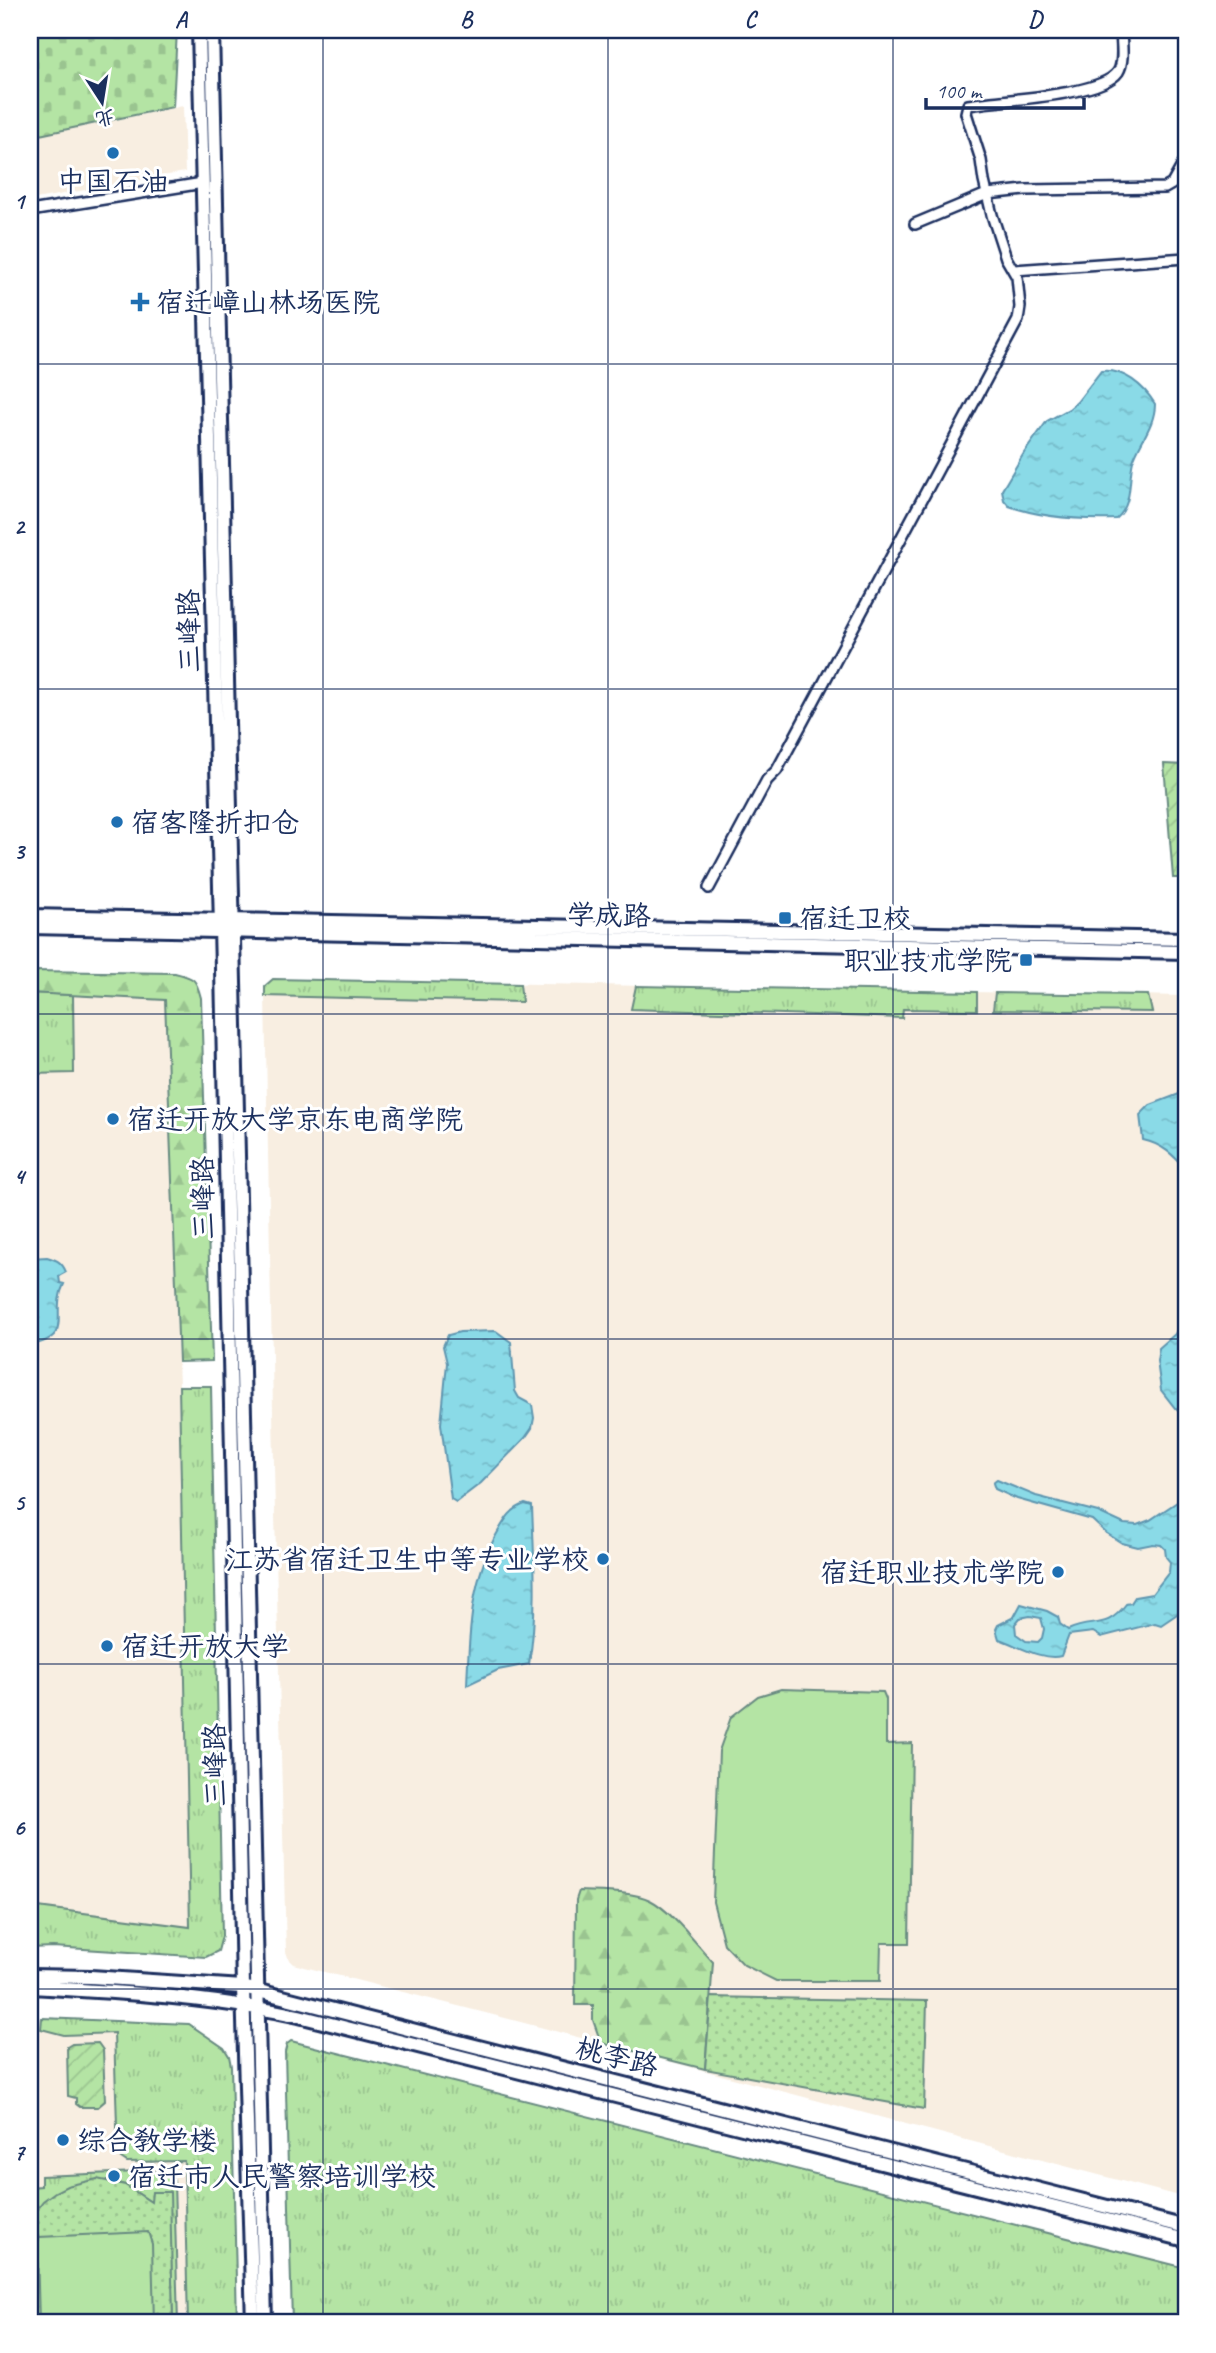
<svg xmlns="http://www.w3.org/2000/svg" width="1216" height="2353" viewBox="0 0 1216 2353" font-family="Caveat,'LXGW WenKai TC',sans-serif">
  <defs>
    <pattern id="grass-tufts" width="24" height="20" patternUnits="userSpaceOnUse" patternTransform="scale(1.75)"><rect width="24" height="20" fill="#b4e4a4"/><path d="M3 7l-1-3M5 7V3M7 7l1-3M15 17l-1-3M17 17v-4M19 17l1-3" fill="none" stroke="#9ac490"/></pattern>
    <pattern id="forest-firs" width="22" height="20" patternUnits="userSpaceOnUse" patternTransform="scale(1.75)"><rect width="22" height="20" fill="#b4e4a4"/><path d="M5 1l3.5 6h-7zM16 11l3.5 6h-7z" fill="#9ac490"/></pattern>
    <pattern id="cemetery-stones" width="16" height="16" patternUnits="userSpaceOnUse" patternTransform="scale(1.75)"><rect width="16" height="16" fill="#b4e4a4"/><path d="M2 7V4a2 2 0 0 1 4 0v3zM10 15v-3a2 2 0 0 1 4 0v3z" fill="#9ac490"/></pattern>
    <pattern id="park-dots" width="8" height="8" patternUnits="userSpaceOnUse" patternTransform="scale(1.75)"><rect width="8" height="8" fill="#b4e4a4"/><path d="M2 2h.1M6 6h.1" fill="none" stroke="#9ac490" stroke-width="1.8" stroke-linecap="round"/></pattern>
    <pattern id="garden-furrows" width="10" height="10" patternUnits="userSpaceOnUse" patternTransform="scale(1.75)"><rect width="10" height="10" fill="#b4e4a4"/><path d="M-1 1l2-2M0 10L10 0M9 11l2-2" fill="none" stroke="#9ac490"/></pattern>
    <pattern id="water-ripples" width="26" height="14" patternUnits="userSpaceOnUse" patternTransform="scale(1.75)"><rect width="26" height="14" fill="#8adae7"/><path d="M2 4q2-2 4 0t4 0M15 11q2-2 4 0t4 0" fill="none" stroke="#76bbc9"/></pattern>
  </defs>
  <rect width="100%" height="100%" fill="#fff"/>
  <filter id="ink" filterUnits="userSpaceOnUse"><feTurbulence type="fractalNoise" baseFrequency=".0143" numOctaves="2"/><feDisplacementMap in="SourceGraphic" scale="14" xChannelSelector="R" yChannelSelector="G"/><feConvolveMatrix kernelMatrix="1 2 1 2 8 2 1 2 1" color-interpolation-filters="sRGB"/></filter>
  <g filter="url(#ink)">
    <path fill="#f8eee1" d="M183,106L185,172L30,200V137Z
      M273,979L1186,996V2198L513,2020L293,1964L289,1960L286,1952L275,1515L265,996V986Z
      M30,993L165,1000L179,1386L190,1928L30,1906Z
      M30,2018L189,2024L203,2323H30Z"/>
    <path fill="url(#grass-tufts)" stroke="#688a81" stroke-width="2" d="M273,979L520,984L522,1002L265,996V986Z
      M636,986L977,992V1010L903,1009L902,1018L631,1009Z
      M30,993L73,995L74,1073L30,1074Z
      M995,993L1148,995L1152,1012L993,1010Z
      M179,1386H211L222,1936L218,1951L206,1957L53,1947L30,1948V1906L190,1927Z
      M42,2018L189,2024L224,2048L229,2056L231,2066L237,2323H188L184,2161L127,2162L118,2156L114,2033L64,2035L41,2029Z
      M291,2041L1186,2268V2323H292L285,2052L287,2044Z
      M163,2171L171,2176L174,2181L178,2323H173L169,2192L152,2203L125,2185L107,2180L34,2211L30,2218V2187L41,2186V2176Z"/>
    <path fill="url(#forest-firs)" stroke="#688a81" stroke-width="2" d="M30,971L175,973C194,978 196,978 201,998L212,1361L179,1362L165,1000L30,993Z
      M579,1891C599,1892 633,1891 650,1900C672,1911 696,1944 713,1962L705,2069L601,2043L593,2020V2005H575L576,1900Z"/>
    <path fill="url(#cemetery-stones)" stroke="#688a81" stroke-width="2" d="M30,30H177L173,107L30,137Z"/>
    <path fill="url(#park-dots)" stroke="#688a81" stroke-width="2" d="M711,1997L927,2001L924,2109L705,2069Z
      M97,2179L125,2185L151,2202L152,2192H170L173,2323H30V2218L43,2201L55,2192L67,2186Z"/>
    <path fill="url(#garden-furrows)" stroke="#688a81" stroke-width="2" d="M1164,764L1186,765V878H1173Z
      M98,2043L103,2050L105,2101L98,2107H80L76,2104V2098L68,2096L67,2047L72,2044Z"/>
    <path fill="#b4e4a4" stroke="#688a81" stroke-width="2" d="M781,1689L883,1692L886,1699V1744L912,1743L909,1943H881L880,1981H776L744,1965L724,1944L713,1902L719,1751L731,1717L758,1696Z
      M148,2232L152,2244L154,2323H39L37,2248L39,2237Z"/>
    <path fill="url(#water-ripples)" stroke="#5e96b0" stroke-width="2" fill-rule="evenodd" d="M1101,371C1123,368 1144,386 1155,404C1155,425 1140,441 1133,461C1128,481 1133,505 1116,519C1082,520 1042,518 1009,506L1004,500L1002,490L1024,453L1047,421L1069,409L1077,402Z
      M1182,1093L1186,1096V1170C1174,1155 1162,1144 1143,1140L1140,1115L1150,1105Z
      M47,1257C57,1260 62,1262 66,1272L59,1276L60,1283L64,1284C49,1314 76,1337 30,1345V1258Z
      M1186,1294V1418L1175,1408L1161,1390L1157,1361L1159,1348L1175,1334L1183,1318Z
      M496,1331L511,1342L515,1391L519,1398L532,1405L534,1418L532,1428L525,1438L481,1483L456,1502L451,1499L441,1424L447,1363L443,1346L448,1335L460,1332Z
      M997,1480L1036,1496L1098,1512L1124,1524L1137,1525L1150,1520L1186,1496V1608L1161,1625L1155,1623L1101,1637L1093,1632L1069,1635L1061,1656C1042,1661 1017,1645 999,1639L996,1629L998,1625L1014,1617L1021,1604L1047,1611L1058,1617L1060,1624L1068,1630C1094,1618 1106,1631 1126,1604L1131,1603L1135,1597L1152,1594L1169,1572L1170,1562L1166,1557L1165,1549L1161,1545L1153,1544L1138,1547L1122,1543L1106,1533L1092,1520L1017,1499L995,1489L993,1483ZM1030,1616L1041,1618L1044,1629L1042,1638L1038,1642L1026,1641L1016,1634L1015,1624L1020,1618Z
      M525,1504L532,1506C534,1559 538,1611 529,1664L498,1670L467,1685C469,1632 471,1577 499,1530C506,1518 511,1509 525,1504Z"/>
    <g fill="none" stroke-linecap="round" stroke-linejoin="round">
      <g stroke="#1b2f5e" stroke-width="14">
        <path id="minor" d="M30,211L203,183
          M915,224L987,194L1025,190L1165,188L1172,184L1186,159
          M1014,270L1186,258
          M709,888L767,780L777,770L1018,320L1020,307L1017,277L1006,258L992,215L984,181L981,160L966,113L968,105C1000,99 1100,97 1118,72C1125,61 1121,42 1121,30"/>
      </g>
      <g stroke="#1b2f5e" stroke-width="18">
        <path id="secondary" d="M199,30L222,968L243,1987L253,2323
          M212,30L265,2323
          M30,916L1186,939
          M30,927L1186,952
          M30,1976L91,1977L243,1987L1186,2227
          M30,1987C120,1992 211,1997 299,2016L1186,2240"/>
      </g>
      <use href="#minor" stroke="#fff" stroke-width="9"/>
      <use href="#secondary" stroke="#fff" stroke-width="12"/>
    </g>
  </g>
  <path fill="none" stroke="#1b2f5e" stroke-width="2" stroke-opacity="0.55" d="M323,30V2323M608,30V2323M893,30V2323M30,364H1186M30,689H1186M30,1014H1186M30,1339H1186M30,1664H1186M30,1989H1186"/>
  <g fill="#1f6fb2" stroke="#fff" stroke-width="2.5">
    <circle cx="113" cy="153" r="7"/>
    <path d="M136.5 291.5h7v7h7v7h-7v7h-7v-7h-7v-7h7z"/>
    <circle cx="117" cy="822" r="7"/>
    <rect x="778" y="911" width="14" height="14" rx="3.5"/>
    <rect x="1019" y="953" width="14" height="14" rx="3.5"/>
    <circle cx="113" cy="1119" r="7"/>
    <circle cx="603" cy="1559" r="7"/>
    <circle cx="1058" cy="1572" r="7"/>
    <circle cx="107" cy="1646" r="7"/>
    <circle cx="63" cy="2140" r="7"/>
    <circle cx="114" cy="2176" r="7"/>
  </g>
  <g text-anchor="middle" dominant-baseline="central" stroke-width="6" stroke-linejoin="round" paint-order="stroke">
    <g font-size="28" fill="#1b2f5e" stroke="#fff" text-anchor="start">
      <text x="113" y="181" text-anchor="middle">中国石油</text>
      <text x="156" y="302">宿迁嶂山林场医院</text>
      <text x="131" y="822">宿客隆折扣仓</text>
      <text x="799" y="918">宿迁卫校</text>
      <text x="1012" y="960" text-anchor="end">职业技术学院</text>
      <text x="127" y="1119">宿迁开放大学京东电商学院</text>
      <text x="589" y="1559" text-anchor="end">江苏省宿迁卫生中等专业学校</text>
      <text x="1044" y="1572" text-anchor="end">宿迁职业技术学院</text>
      <text x="121" y="1646">宿迁开放大学</text>
      <text x="77" y="2140">综合教学楼</text>
      <text x="128" y="2176">宿迁市人民警察培训学校</text>
    </g>
    <g font-size="28" fill="#1b2f5e" stroke="#fff">
      <text transform="translate(189 631) rotate(-91)">三峰路</text>
      <text transform="translate(609 915) rotate(1)">学成路</text>
      <text transform="translate(203 1198) rotate(-91)">三峰路</text>
      <text transform="translate(215 1765) rotate(-91)">三峰路</text>
      <text transform="translate(617 2057) rotate(14)">桃李路</text>
    </g>
  </g>
  <rect width="1216" height="2353" fill="none" stroke="#fff" stroke-width="77"/>
  <g transform="translate(102 102) rotate(168)" stroke="#ffffff" stroke-width="5" paint-order="stroke">
  <path d="M0-5L12 26L0 18L-12 26Z" fill="#1b2f5e"/>
  <text y="-10" font-size="19" font-weight="bold" text-anchor="middle" fill="#1b2f5e">北</text>
  </g>
  <path d="M926 98v10h158v-10" fill="none" stroke="#1b2f5e" stroke-width="3.5"/>
  <text x="936" y="98" font-size="21" fill="#1b2f5e" stroke="#ffffff" stroke-width="5" paint-order="stroke">100 m</text>
  <rect x="38" y="38" width="1140" height="2276" fill="none" stroke="#1b2f5e" stroke-width="2.5"/>
  <g font-size="23" text-anchor="middle" font-weight="bold" fill="#1b2f5e">
    <text x="181" y="27">A</text>
    <text x="466" y="27">B</text>
    <text x="750" y="27">C</text>
    <text x="1035" y="27">D</text>
    <text x="19" y="209">1</text>
    <text x="19" y="534">2</text>
    <text x="19" y="859">3</text>
    <text x="19" y="1184">4</text>
    <text x="19" y="1510">5</text>
    <text x="19" y="1835">6</text>
    <text x="19" y="2160">7</text>
  </g>
</svg>
